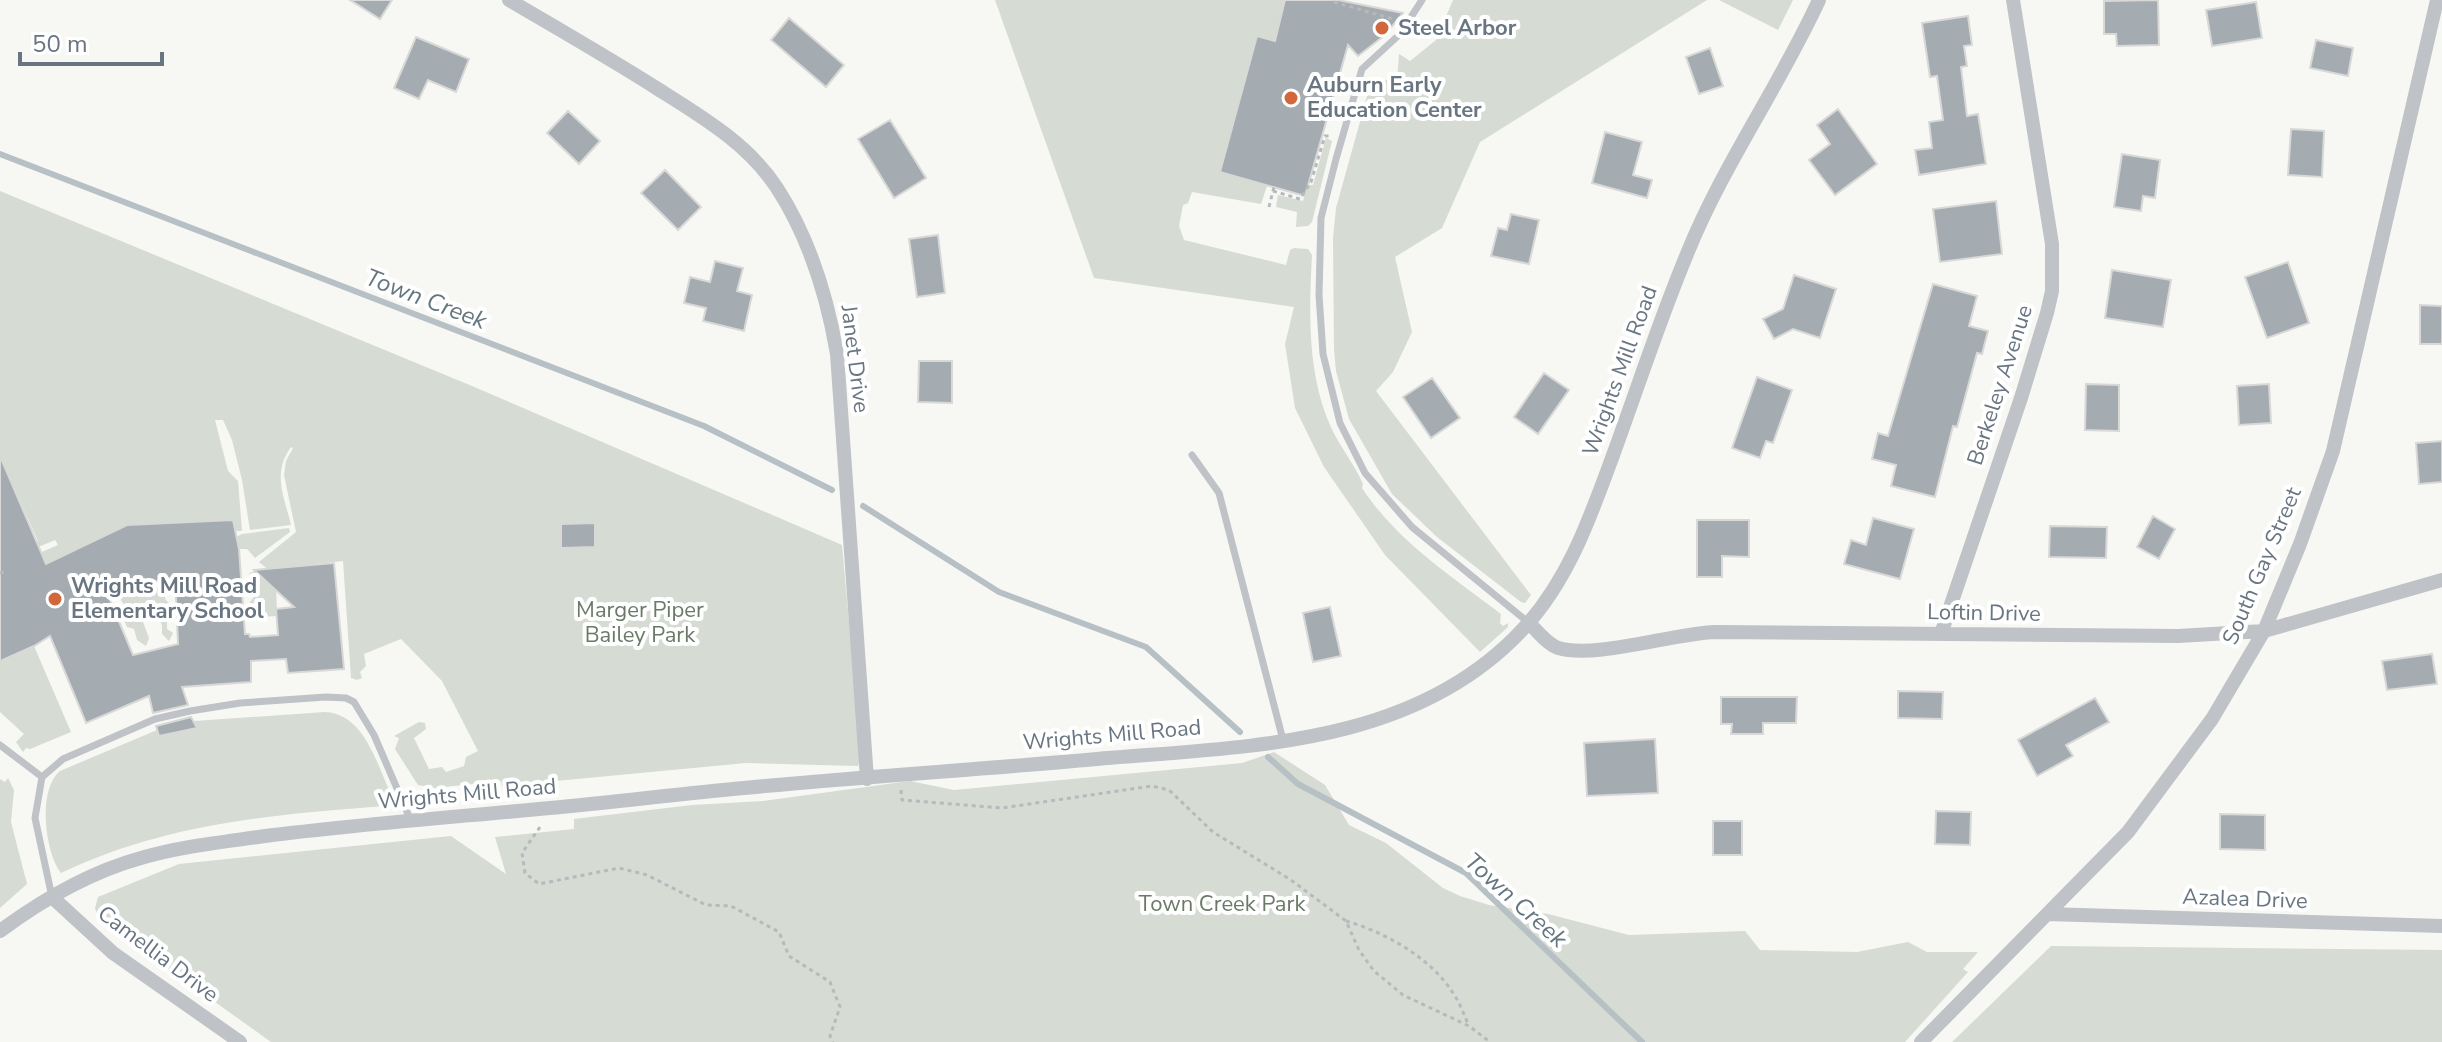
<svg xmlns="http://www.w3.org/2000/svg" width="2442" height="1042" viewBox="0 0 2442 1042" font-family="'Nunito Sans',sans-serif">
  <rect width="100%" height="100%" fill="#f7f7f4"/>
  <path fill="#d6dbd4" d="M995,0H1285L1275,41L1258,37L1220,171L1267,186L1261,204L1192,192L1188,203L1183,205L1179,226L1184,240L1286,265L1290,250L1294,248L1308,249L1312,255C1309,312 1307,372 1330,425C1339,446 1354,463 1363,484L1362,488C1397,541 1451,576 1501,614L1500,623L1503,626L1508,623V627L1480,652L1385,555L1324,467L1295,408L1285,344L1294,307L1094,278Z
    M1453,0H1707L1480,142L1442,228L1395,257L1412,332L1393,372L1376,391L1531,595L1525,603L1521,602L1437,537L1392,494L1349,419L1336,371L1334,349L1333,238L1336,208L1371,82L1372,78L1397,82L1399,54L1410,61L1436,40Z
    M1719,0H1793L1778,30Z
    M1326,138L1332,141L1312,222L1308,226L1296,227L1297,212L1276,207L1278,195L1303,201L1308,185H1313Z
    M0,191L472,386L842,545L861,754L858,766L746,763L502,786L501,781L434,788L418,785L395,749L399,738L394,736L419,722L425,723L426,729L414,738L429,769L442,767L446,772L464,766L466,757L478,751L442,681L401,639L364,654L366,666L360,672L362,678L357,680L351,678L343,561L277,568L275,571H270L259,562L296,532L284,475L286,461L293,448L291,447C272,473 284,496 291,525L250,530L242,480L232,440L223,420H215L228,471L238,481L242,531H235L233,520L127,525L20,577L14,564L58,545L55,540L36,548L34,544L38,541L0,456Z
    M289,528L290,532L255,558L247,549H237L236,537L242,534Z
    M255,571L276,582L277,616L257,617L251,611L250,602L256,594L253,585L251,584L249,573Z
    M166,578L170,579L171,589L166,592L165,599L172,606V615L167,621V629L173,633L169,641L162,634V625L158,616L149,615L143,622L149,638L146,646L137,640L134,629L127,627L123,618L127,609L119,597L164,586Z
    M34,646L71,732L30,749L26,748L23,752L16,742L24,734L0,712V661Z
    M325,712C364,714 376,762 390,792V800L385,806C270,815 166,823 61,873C45,852 37,790 60,771L157,730L159,736L195,728L194,721Z
    M1274,752L1325,785L1349,825L1386,843L1443,888L1460,896L1489,905L1548,914L1629,935L1745,931L1760,950L1857,952L1908,942L1927,952H1978L1963,969L1968,972L1905,1042H271L99,919L95,908L98,897L179,864L451,836L506,874L495,837L574,829V819L692,805L763,801L910,781L954,790L1242,763Z
    M8,778L14,790L11,822L27,884L0,908V779L5,782Z
    M2051,946L2442,950V1042H1952Z"/>
  <g fill="none" stroke-linecap="round" stroke-linejoin="round">
    <path stroke="#b7c0c5" stroke-width="6" d="M0,154L704,426L832,490
      M863,506L999,592L1146,647L1240,732
      M1268,757L1298,784L1466,873L1642,1042"/>
  </g>
  <path fill="#a4abb1" stroke="#d8d9d7" stroke-width="2" fill-rule="evenodd" d="M350,0H392L380,19Z
    M1285,0H1338L1403,13L1385,35L1358,56L1348,45L1305,196L1220,172L1257,36L1275,41Z
    M2158,0L2159,45L2117,46L2116,34H2104V1Z
    M2256,2L2262,38L2212,46L2206,10Z
    M1968,16L1972,45L1964,46L1967,66L1961,67L1967,116L1978,114L1986,164L1919,175L1915,150L1932,148L1929,122L1943,120L1937,76L1930,77L1922,23Z
    M789,18L844,65L826,87L771,40Z
    M416,37L469,59L456,92L428,80L419,99L394,88Z
    M2316,40L2353,48L2348,76L2310,68Z
    M1710,48L1723,86L1699,94L1686,57Z
    M1838,109L1877,164L1835,195L1809,160L1830,144L1817,125Z
    M568,111L600,141L579,164L547,133Z
    M890,120L926,178L894,198L858,139Z
    M2291,129L2324,131L2322,177L2288,175Z
    M1605,132L1642,142L1633,175L1652,180L1647,198L1592,183Z
    M2122,154L2160,160L2155,198L2143,196L2141,211L2114,207Z
    M665,170L701,207L678,230L641,193Z
    M1996,201L2002,254L1940,262L1933,209Z
    M1511,214L1539,220L1529,264L1491,256L1498,228L1507,230Z
    M938,235L945,293L917,297L909,239Z
    M715,261L743,268L737,291L752,295L744,331L703,321L706,308L684,303L690,277L710,282Z
    M2288,262L2309,323L2267,338L2245,277Z
    M2112,270L2171,280L2163,327L2105,318Z
    M1794,275L1836,289L1820,338L1793,329L1774,339L1763,319L1783,309Z
    M1933,284L1977,296L1969,326L1988,331L1982,354L1977,353L1957,427L1953,426L1935,497L1891,486L1896,465L1872,459L1878,433L1888,436Z
    M2420,305L2442,306V344H2420Z
    M919,361H952V403L918,402Z
    M1544,373L1569,390L1538,434L1514,417Z
    M1757,377L1792,390L1773,443L1766,441L1760,458L1732,448Z
    M1432,378L1460,418L1431,438L1403,397Z
    M2086,384L2119,385V431L2085,430Z
    M2269,384L2271,423L2239,425L2237,386Z
    M2442,441V482L2419,484L2416,443Z
    M0,456L46,564L127,525L233,520L239,549L245,634H249L250,637L278,635L276,609L294,607L254,570L334,563L344,669L288,673L286,659L251,661V682L182,687L188,705L153,713L149,696L86,723L50,636L34,646L0,661ZM175,577L178,644L133,655L107,593Z
    M2153,516L2175,529L2159,559L2137,547Z
    M1873,518L1914,529L1900,579L1844,564L1851,540L1866,545Z
    M1697,520H1749V557L1722,556V577H1697Z
    M595,523V547L561,548V524Z
    M2050,526L2107,527L2106,558L2049,557Z
    M1330,607L1341,656L1313,662L1303,613Z
    M2432,654L2437,684L2387,690L2382,661Z
    M1898,691L1943,692L1942,719L1898,718Z
    M1721,697H1797L1796,723H1763V734H1731L1732,724H1721Z
    M2095,698L2109,722L2066,745L2073,756L2037,776L2018,740Z
    M191,717L197,728L159,736L156,726Z
    M1655,739L1658,793L1587,796L1584,743Z
    M1936,811L1971,812L1970,845L1935,844Z
    M2220,814L2265,815V850L2220,849Z
    M1713,821H1742V855H1713Z"/>
  <g fill="none" stroke-linecap="round" stroke-linejoin="round">
    <path stroke="#b7babc" stroke-width="3" stroke-dasharray="4 4" stroke-linecap="butt" d="M1334,2L1393,19
      M1273,191L1300,199L1311,182L1325,136H1329
      M1269,207L1274,187
      M0,573L4,572
      M901,790L902,800L1002,808L1152,786L1169,790L1213,832L1291,880L1346,921L1359,950L1374,971L1403,995L1469,1026L1490,1042
      M540,827L522,853L525,873L539,884L619,868L647,875L706,905L731,906L779,932L789,956L830,982L840,1007L830,1036L833,1042
      M1346,921C1385,932 1431,958 1453,993C1460,1003 1464,1015 1469,1026"/>
    <path stroke="#bfc2c6" stroke-width="7" d="M1422,0L1400,34L1362,69L1336,159L1321,218L1319,295L1323,354L1340,423L1365,473L1412,527L1529,623
      M1192,455L1219,493L1283,740
      M0,745L42,777
      M52,897L35,818L42,777L63,759L155,719L190,711L240,703L326,697L346,698L354,702L374,735L411,821"/>
    <path stroke="#bfc2c6" stroke-width="14" d="M509,0C560,30 611,59 661,91C704,118 749,145 777,188C810,239 827,295 837,354L867,779
      M1529,623C1537,631 1547,644 1558,648C1595,659 1671,634 1715,632L2178,636L2264,631L2442,580
      M1941,634L2021,398L2047,313L2052,291V244L2013,0
      M52,897L113,953L240,1042
      M2047,914L2442,926
      M0,931C42,900 90,872 141,858C182,846 224,842 265,836C360,824 455,817 550,808C615,802 679,794 744,788C857,777 972,770 1086,760C1238,746 1411,750 1523,629C1568,581 1590,518 1612,458C1637,390 1659,321 1687,254C1723,165 1779,87 1819,0
      M1921,1042L2128,832L2212,719L2264,631L2300,544L2333,451L2437,0"/>
  </g>
  <g fill="#d1673a" stroke="#fff" stroke-width="3">
    <circle cx="1382" cy="28" r="8"/>
    <circle cx="1291" cy="98" r="8"/>
    <circle cx="55" cy="599" r="8"/>
  </g>
  <g text-anchor="middle" dominant-baseline="central" stroke-width="8" stroke-linejoin="round" paint-order="stroke">
    <g font-size="22" font-weight="bold" fill="#697682" stroke="#fff" text-anchor="start">
      <text x="1398" y="28">Steel Arbor</text>
      <text x="1307" y="85">Auburn Early<tspan x="1307" dy="25">Education Center</tspan></text>
      <text x="71" y="586">Wrights Mill Road<tspan x="71" dy="25">Elementary School</tspan></text>
    </g>
    <g font-size="22" fill="#697682" stroke="#fff">
      <text transform="translate(855 359) rotate(83)">Janet Drive</text>
      <text transform="translate(1620 371) rotate(-70)">Wrights Mill Road</text>
      <text transform="translate(2000 385) rotate(-72)">Berkeley Avenue</text>
      <text transform="translate(2262 566) rotate(-67)">South Gay Street</text>
      <text transform="translate(1984 613) rotate(1)">Loftin Drive</text>
      <text transform="translate(1112 735) rotate(-5)">Wrights Mill Road</text>
      <text transform="translate(467 794) rotate(-5)">Wrights Mill Road</text>
      <text transform="translate(2245 899) rotate(2)">Azalea Drive</text>
      <text transform="translate(158 954) rotate(37)">Camellia Drive</text>
    </g>
    <g font-size="22" fill="#6a7a67" stroke="#fff">
      <text x="640" y="610">Marger Piper<tspan x="640" dy="25">Bailey Park</tspan></text>
      <text x="1222" y="904">Town Creek Park</text>
    </g>
    <g font-size="24" font-style="italic" fill="#65767f" stroke="#fff">
      <text transform="translate(426 299) rotate(21)">Town Creek</text>
      <text transform="translate(1516 900) rotate(42)">Town Creek</text>
    </g>
  </g>
  <path d="M20 52v12h142v-12" fill="none" stroke="#697682" stroke-width="4"/>
  <text x="32" y="52" font-size="24" fill="#697682" stroke="#ffffff" stroke-width="6" paint-order="stroke">50 m</text>
</svg>
